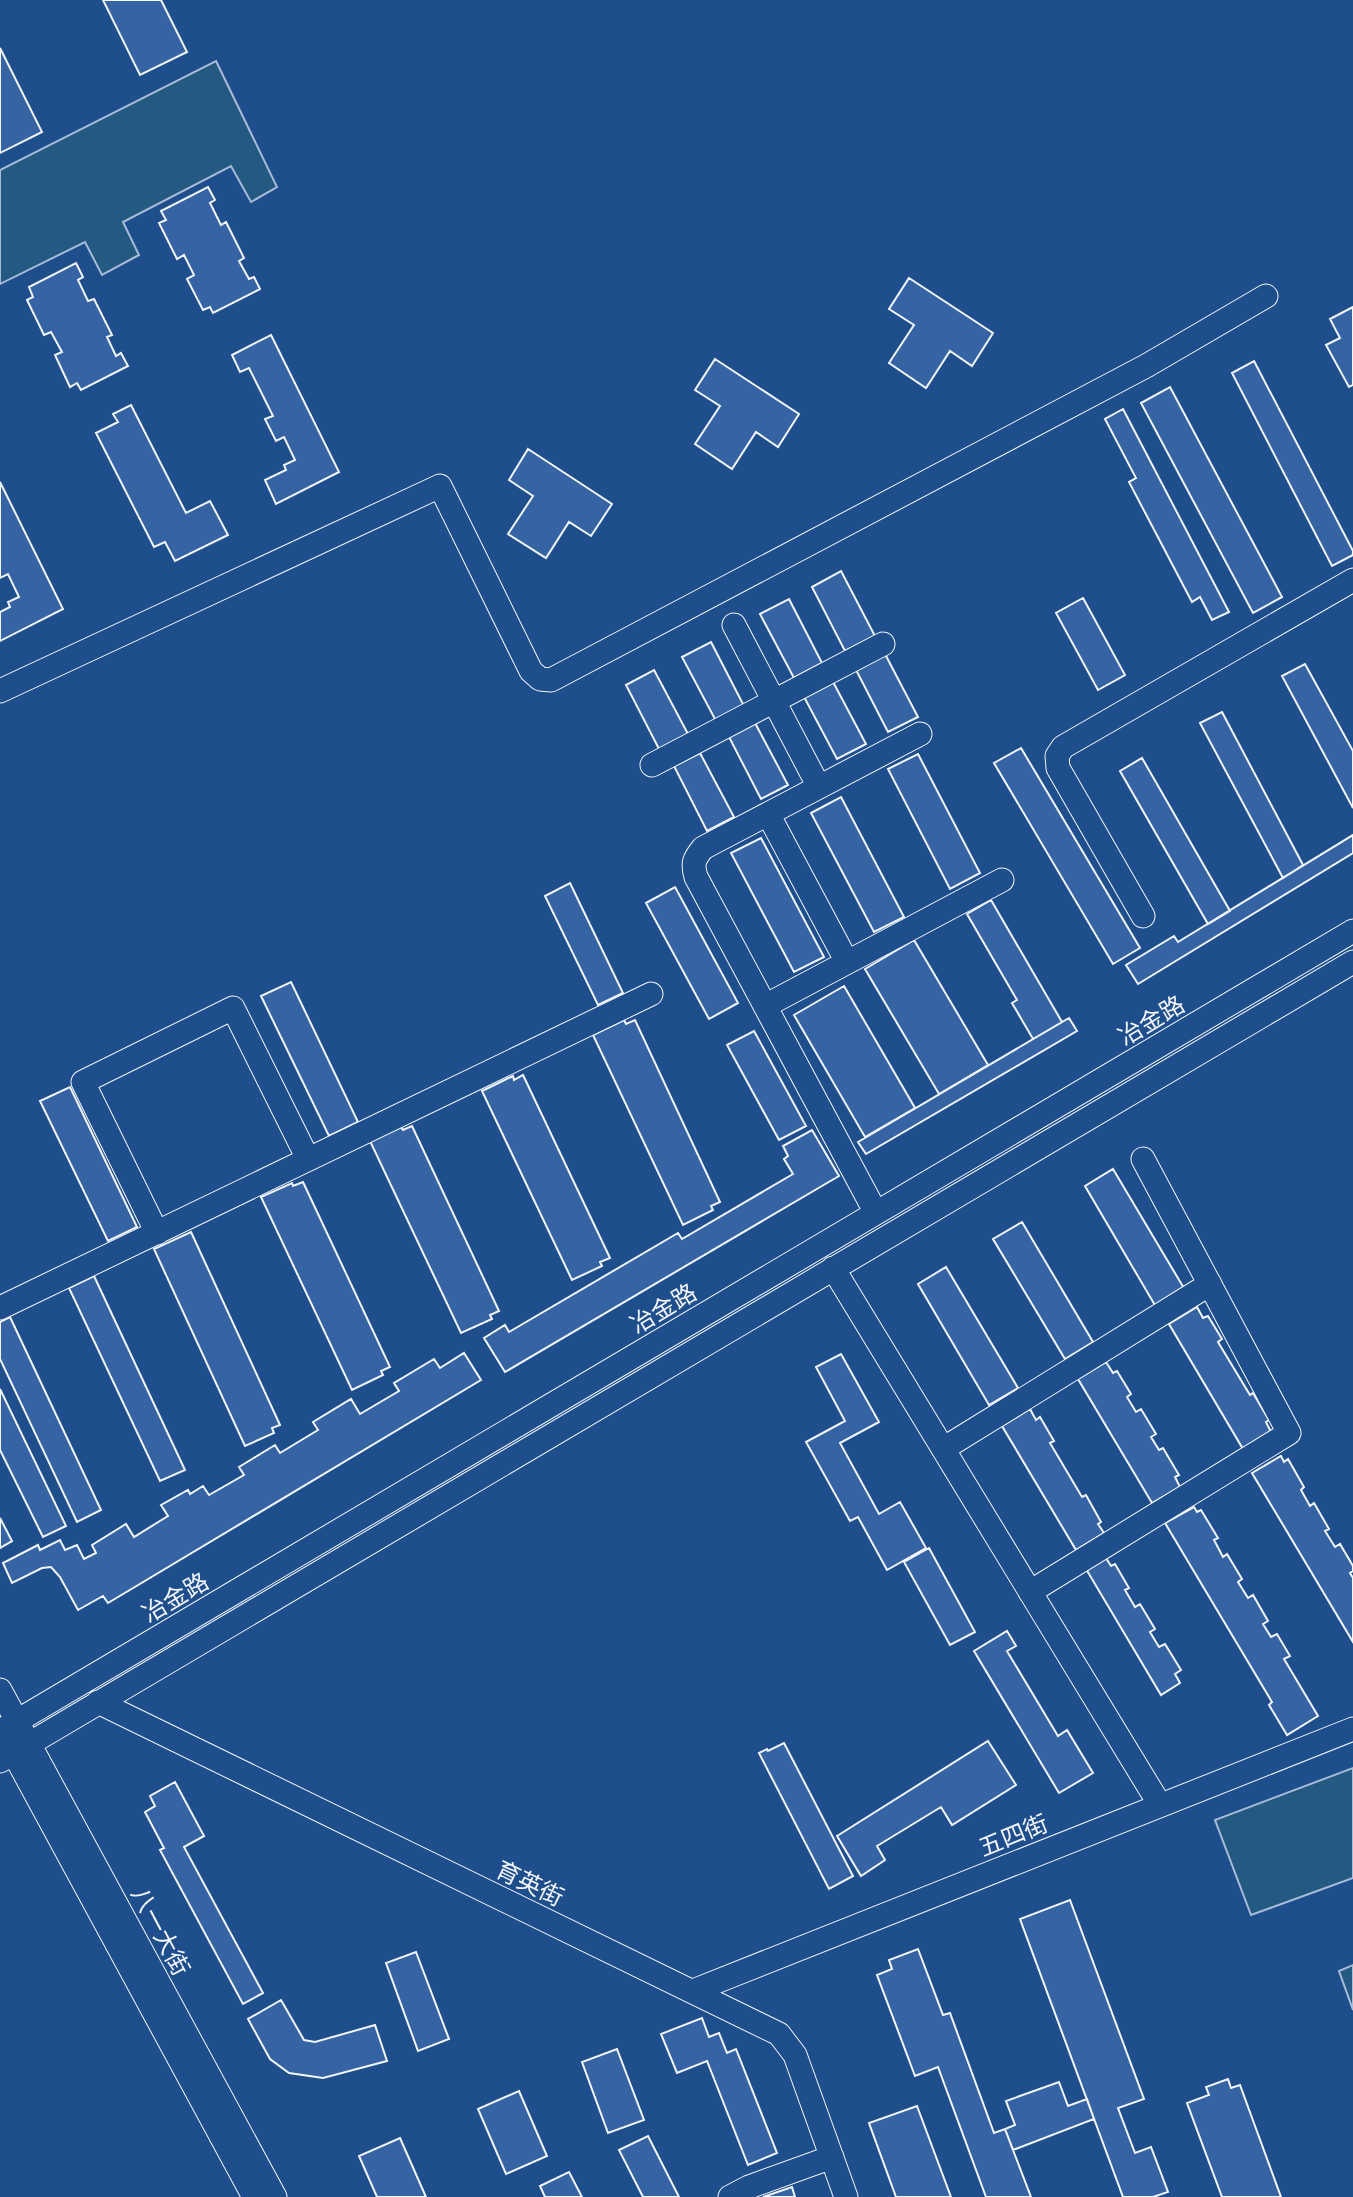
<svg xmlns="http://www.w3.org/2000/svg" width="1353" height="2197" viewBox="0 0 1353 2197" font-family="Quicksand,'Noto Sans SC',sans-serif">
  <rect width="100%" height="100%" fill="#1f4e8c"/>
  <path fill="#245a82" stroke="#a8bbd7" stroke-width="2" d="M216,61L277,187L251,202L231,166L123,222L139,255L102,275L85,242L0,284V170Z
    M1353,1768V1878L1251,1915L1215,1820Z
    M1353,1965V2010L1339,1971Z"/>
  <path fill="#3563a3" stroke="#f2f6ff" stroke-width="2" d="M103,0H161L187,52L140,75Z
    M0,48L42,132L0,153Z
    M208,187L215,200L210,203L221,225L226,222L244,258L239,261L249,279L254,277L260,289L213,313L210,307L203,310L187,279L194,275L184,255L177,259L159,223L166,220L161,211Z
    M76,263L83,277L78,280L88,301L94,299L112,335L107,337L116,356L121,353L128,366L81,390L77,383L70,387L55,355L62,352L51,332L44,335L27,300L33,297L29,287Z
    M909,278L993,333L972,366L950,351L926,388L889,363L914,325L889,309Z
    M1353,307V385L1349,387L1326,345L1340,338L1330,319Z
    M271,335L339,472L276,504L265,480L286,470L284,465L295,460L284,437L276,441L265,419L273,416L249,368L240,372L232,355Z
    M715,359L799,414L778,447L756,432L732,469L695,444L720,406L695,390Z
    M1254,361L1353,551V555L1332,566L1232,373Z
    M1170,387L1282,597L1253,613L1141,403Z
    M131,405L186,513L210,501L228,535L175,561L165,542L154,547L96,433L118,422L113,414Z
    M1123,409L1229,612L1212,620L1200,597L1192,602L1129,482L1136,478L1105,419Z
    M528,449L612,504L591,536L569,522L546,558L508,534L533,496L509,480Z
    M0,482L63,609L0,641V612L10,607L8,602L19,597L8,574L0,578Z
    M841,571L875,636L845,651L812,587Z
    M1083,598L1125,675L1098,690L1056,613Z
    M789,599L822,663L794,678L760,614Z
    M711,642L744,706L716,721L682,657Z
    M884,652L918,717L888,732L855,668Z
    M1305,664L1353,751V808L1282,676Z
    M654,670L688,734L659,749L626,685Z
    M832,680L866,744L837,759L803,695Z
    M1222,712L1303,865L1283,878L1200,723Z
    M754,721L788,785L761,799L728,735Z
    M1021,748L1140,948L1113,964L994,763Z
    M700,753L734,817L707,831L674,766Z
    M918,754L980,873L950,889L888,769Z
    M1142,758L1230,911L1208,924L1120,771Z
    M841,797L904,917L874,932L811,813Z
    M1353,835V853L1138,984L1126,965L1174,936L1178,942Z
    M761,838L824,957L794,972L731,853Z
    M570,883L623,993L598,1005L545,896Z
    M675,887L738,1003L709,1019L646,903Z
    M991,900L1062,1022L1033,1039L1012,1003L1017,1000L967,914Z
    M914,940L988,1065L939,1094L865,969Z
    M291,982L358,1122L329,1136L261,996Z
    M844,986L915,1108L865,1137L794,1015Z
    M1069,1018L1077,1031L866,1154L858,1142Z
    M624,1020L626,1024L635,1020L720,1202L711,1206L713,1210L683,1225L593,1035Z
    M754,1031L806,1126L779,1140L727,1045Z
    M523,1075L610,1258L600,1262L602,1266L572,1280L482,1091L513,1076L514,1080Z
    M70,1087L137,1227L108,1241L40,1101Z
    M412,1126L499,1311L490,1315L492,1319L461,1333L370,1141L401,1127L403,1130Z
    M812,1130L839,1176L505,1372L484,1338L505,1325L509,1332L678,1233L682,1239L793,1174L784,1159L788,1156L783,1146Z
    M1113,1169L1185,1290L1156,1307L1085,1186Z
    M303,1182L390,1367L381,1371L383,1375L352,1390L261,1197L292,1183L293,1186Z
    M1022,1222L1093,1342L1065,1359L993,1239Z
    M191,1232L280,1425L272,1428L274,1433L245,1446L154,1249Z
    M946,1267L1018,1388L989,1405L918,1284Z
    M94,1276L185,1470L160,1481L69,1288Z
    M1197,1307L1203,1318L1208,1316L1222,1339L1218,1342L1250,1395L1253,1393L1269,1420L1266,1422L1271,1432L1243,1449L1169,1324Z
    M10,1317L101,1510L77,1522L0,1359V1322Z
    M464,1353L481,1380L108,1603L103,1596L78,1610L60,1577L51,1567L42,1568L12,1583L3,1563L38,1545L40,1550L60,1540L65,1550L77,1545L84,1559L96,1553L92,1545L126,1524L134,1537L168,1516L161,1505L188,1490L190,1494L203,1486L209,1495L244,1475L239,1467L275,1445L280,1453L318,1430L313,1422L351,1399L360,1414L399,1391L394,1383L434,1359L440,1368Z
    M841,1354L879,1422L840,1443L879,1514L900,1502L926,1548L887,1570L858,1517L850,1521L806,1442L845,1421L816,1367Z
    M1106,1362L1113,1373L1117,1371L1131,1394L1127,1397L1136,1412L1141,1409L1156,1434L1151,1437L1159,1450L1163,1448L1179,1475L1175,1477L1180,1487L1152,1503L1078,1379Z
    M0,1389L66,1526L43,1537L0,1450Z
    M1030,1409L1036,1420L1040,1417L1054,1441L1050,1443L1082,1497L1086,1495L1101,1522L1098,1524L1104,1533L1076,1550L1002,1426Z
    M1281,1456L1284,1462L1288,1459L1304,1487L1301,1490L1310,1506L1314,1503L1329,1529L1325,1531L1335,1547L1340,1544L1353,1566V1571L1350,1573L1353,1578V1642L1252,1473Z
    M1194,1507L1197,1512L1201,1510L1218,1538L1214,1540L1223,1557L1227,1554L1242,1579L1238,1582L1248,1598L1253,1595L1268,1621L1263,1624L1271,1637L1277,1634L1290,1656L1284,1659L1318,1716L1287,1735L1269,1705L1272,1702L1165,1523Z
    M0,1518L12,1541L0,1548Z
    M929,1548L975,1632L950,1645L904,1562Z
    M1106,1558L1111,1566L1115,1564L1129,1588L1125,1590L1135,1607L1140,1604L1155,1629L1150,1632L1159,1647L1165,1644L1181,1670L1175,1674L1180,1683L1161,1695L1086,1569Z
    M1007,1631L1016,1646L1007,1651L1058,1736L1067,1730L1093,1773L1059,1793L974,1651Z
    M988,1741L1016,1785L952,1825L941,1807L877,1846L885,1860L861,1876L837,1836Z
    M784,1743L853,1876L829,1889L759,1753L767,1749L768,1751Z
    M175,1782L204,1836L184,1847L263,1993L243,2004L160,1850L164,1848L145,1812L155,1806L150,1796Z
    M1070,1900L1144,2099L1118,2108L1135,2153L1151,2147L1168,2192L1153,2197H1123L1020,1919Z
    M918,1949L943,2015L950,2013L994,2133L1005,2129L1031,2197H986L938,2067L915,2076L877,1975L892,1969L889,1960Z
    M416,1952L449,2039L418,2051L386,1963Z
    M281,2000L304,2040L315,2042L375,2025L387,2061L323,2078L289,2073L270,2059L248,2019Z
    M702,2018L709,2037L719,2033L727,2053L736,2049L777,2153L748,2165L707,2061L677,2073L661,2034Z
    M617,2049L644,2120L608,2133L582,2062Z
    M1228,2079L1231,2088L1240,2085L1281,2197H1222L1187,2103L1209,2095L1206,2087Z
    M1059,2082L1068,2106L1087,2099L1094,2119L1013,2150L1005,2129L1015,2125L1006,2101Z
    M519,2091L547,2156L506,2174L478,2109Z
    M917,2106L951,2197H896L869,2123Z
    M648,2136L679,2197H643L619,2150Z
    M400,2138L426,2197H377L359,2156Z
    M569,2172L582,2197H545L540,2186Z
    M792,2187L795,2197H763Z"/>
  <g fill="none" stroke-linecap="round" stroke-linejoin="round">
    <g stroke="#f2f6ff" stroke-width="25">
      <path id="minor" d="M734,625L819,787
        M0,691L440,486L531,671L540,679L551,680L1146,366L1266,296
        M652,765L883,644
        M768,814L847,962
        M1143,916L1058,768L1057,756L1063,747L1353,580
        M765,1006L1002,880
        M876,1213L696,877C692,863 694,859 703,848L920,734
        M157,1233L83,1082L233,1008L308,1159
        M833,1268L1160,1805
        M0,1308L651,994
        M943,1449L1210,1284
        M1030,1592L1289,1433L1143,1159
        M0,1690L275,2197
        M98,1702L779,2034L795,2055L846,2197
        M0,1731L1353,931
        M7,1741L254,2197
        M0,1761L1353,962
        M693,1991L1353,1729
        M730,2197L749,2187L832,2157"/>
    </g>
    <use href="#minor" stroke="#1f4e8c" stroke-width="23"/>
  </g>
  <g text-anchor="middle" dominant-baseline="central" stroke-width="5" stroke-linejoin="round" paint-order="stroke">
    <g font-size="24" fill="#f2f6ff" stroke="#1f4e8c">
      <text transform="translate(1151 1020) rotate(-31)">冶金路</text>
      <text transform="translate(663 1308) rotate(-31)">冶金路</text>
      <text transform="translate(175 1597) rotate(-31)">冶金路</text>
      <text transform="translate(1013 1835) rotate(-22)">五四街</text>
      <text transform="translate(530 1883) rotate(26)">育英街</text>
      <text transform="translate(161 1931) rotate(62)">八一大街</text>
    </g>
  </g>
</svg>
